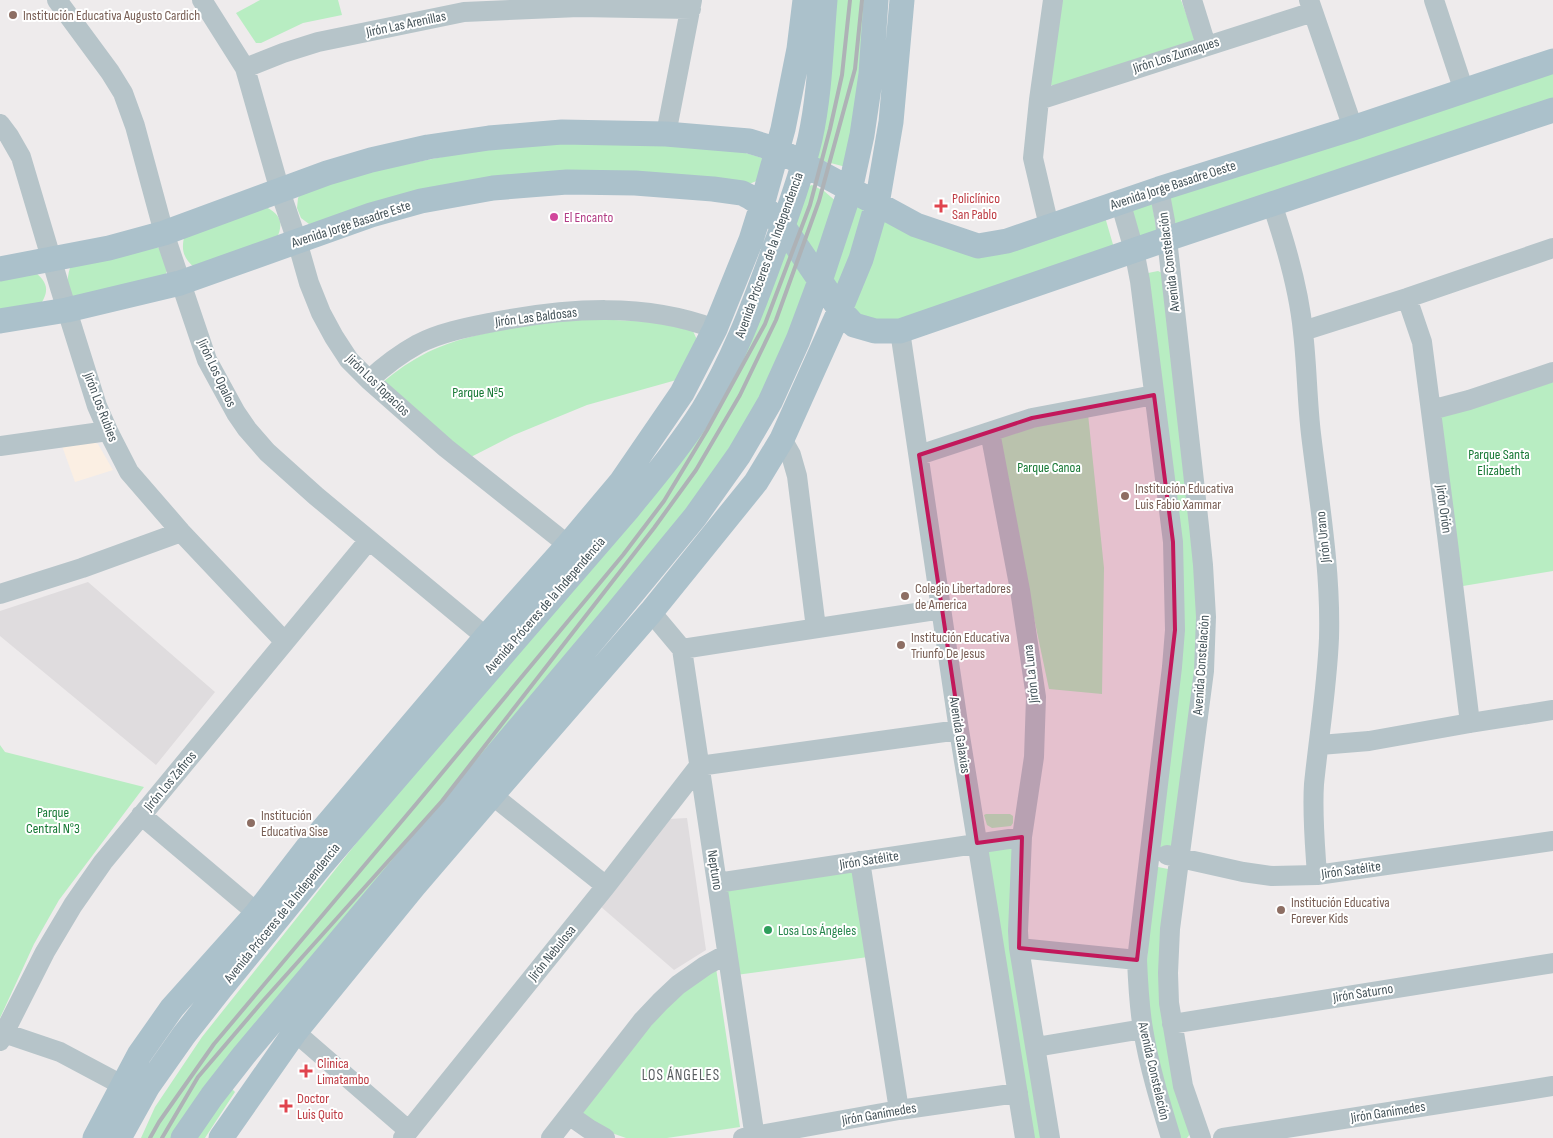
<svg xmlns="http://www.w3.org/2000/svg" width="1553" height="1138" viewBox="0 0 1553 1138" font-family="'Sofia Sans Condensed',sans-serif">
  <rect width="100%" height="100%" fill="#eeebec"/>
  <path fill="#fbefe3" d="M93,442L98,444L113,470L75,482L62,446Z"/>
  <path fill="#dfdcde" d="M88,582L215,692L156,765L0,636V611Z
    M687,818L706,950L674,970L600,906L669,819Z"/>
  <path fill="#b8edc2" d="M260,0H338L342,15L303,23L261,43H256L236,13Z
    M832,0H868L861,104L846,167L815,159Z
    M1055,0H1181L1197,43L1060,90L1048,83Z
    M1553,68V104L1176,230L1165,198Z
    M516,142L723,146L762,158L759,180L749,184L665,178L309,224L301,218L297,208L298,198L304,189L328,180Z
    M812,185L824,191L838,203L818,260L794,227L806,187Z
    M854,202L866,213L839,286L832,283Z
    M1152,202L1157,234L1140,237L1130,209Z
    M262,205C280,213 285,222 276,240L195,268C182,257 181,249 185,233Z
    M1105,217L1114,248L897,328L853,313L873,229L884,221L959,247Z
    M151,243L160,249L167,271L163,280L81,302L69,294C67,282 67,274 72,263Z
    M787,247L810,282L754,413L688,513L173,1138H141L155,1107L202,1037L385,807L616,540Z
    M31,269C50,283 50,291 37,310L0,316V275Z
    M1158,271L1164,274L1195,543L1199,668L1174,847L1160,848L1174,698L1148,273Z
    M571,320H614L656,322L693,331L698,342L680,379L587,405L514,435L469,458L383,382C397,370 412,360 428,352C469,332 526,325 571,320Z
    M1553,382V571L1463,586L1439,417Z
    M1088,414L1104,568L1102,694L1049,689L996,438L1045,421Z
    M0,745L5,752L144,787L59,900L34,944L0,1018Z
    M986,814H1010L1013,816V823L1011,826L992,828L987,825L984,815Z
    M1013,843L1046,1138H1033L988,852Z
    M856,867L868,957L736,975L719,887Z
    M1158,867L1168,869L1171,874L1163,929L1190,1134L1187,1138H1178L1144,1004L1153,872Z
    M716,968L740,1127L667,1138H626L586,1124L580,1111L670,1001Z
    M227,1084L235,1092L205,1138H192Z"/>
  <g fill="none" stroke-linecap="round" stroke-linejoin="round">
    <path stroke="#b6c4c9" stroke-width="20" d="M57,0L110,72L123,93L135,126L164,233L207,360L236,413L247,429L267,452L316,496L486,637
      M202,0L245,68L280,191L297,241L309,283L321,313L334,337L349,360L369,380L446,448L568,545
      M1192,0L1206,45
      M1309,0L1353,128
      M1434,0L1464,91
      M245,68L283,53L318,42L464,12L579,7L691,9
      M1039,100L1313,12
      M0,124L9,136L21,157L60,288L97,406L108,431L129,472L181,532L285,642
      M666,134L692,0
      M1159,189L1165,221L1199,526L1203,565L1206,617L1204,671L1170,929L1168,973L1169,1003L1183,1086L1201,1138
      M1120,201L1134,250L1140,281L1173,542L1175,630L1172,667L1137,960C1138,983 1139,1006 1143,1029C1149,1066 1160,1102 1171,1138
      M1272,204C1286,245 1299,289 1303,332C1307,366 1307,400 1311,434C1319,501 1331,570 1329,638C1327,687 1319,735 1314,784C1312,814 1315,845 1317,875
      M1049,226L1033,158L1039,100L1053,0
      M1407,298L1422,342L1447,535L1470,723
      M900,331L959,730L1025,1138
      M1303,331L1407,298L1553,248
      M369,380C384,366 400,354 418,344C441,332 469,327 494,322C567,308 645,302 715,329
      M1431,410L1469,400L1553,372
      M990,432L1020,590L1036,697L1034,757L1022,837L1018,931L1019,948L1050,1138
      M782,439L791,455L797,476L816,628
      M0,446L108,431
      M919,455L1032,418L1154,395
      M0,594L82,568L181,532
      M651,612L682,649L755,1138
      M682,649L942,609
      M1320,745L1369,741L1470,723L1553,710
      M699,766L959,730
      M492,795L606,886
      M141,815L257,913
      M1167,855L1243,872L1272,876L1317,875L1553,841
      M860,861L899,1110
      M717,883L1022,837
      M1019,948L1137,960
      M1172,1024L1553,963
      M295,1032L408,1130
      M4,1033L60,1052L122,1085
      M0,1041L45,952L73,905L103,862L369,540
      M1036,1047L1143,1029
      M569,1115L589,1129L605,1138
      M403,1138L606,886L699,766
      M551,1138L643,1020L660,1002L678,985L705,966L727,954
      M743,1138L899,1110L1018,1093
      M1223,1138L1553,1086"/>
    <path stroke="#abc1cb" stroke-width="25" d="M0,269L109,248L164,233L327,173L371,160L428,147L489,138L562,132L666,134L749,141L778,150L916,225L978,246L1007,241L1159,189L1353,128L1553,61
      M0,321L67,310L180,283L371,215L421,201L493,188L567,182L635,183L713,189L742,193L750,197L762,205L783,226L840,310L854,325L875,331H900L1167,239L1553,110
      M95,1138L139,1055L172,1008L257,913L308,847L486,637L568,545L621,482L682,393L715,329L751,240L762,205L783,129L799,49L805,0
      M119,1138L148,1086L184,1035L221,988L321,865L628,509C654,477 681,445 703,410C732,362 752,310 771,258C785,220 801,178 810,139C820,94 821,46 825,0
      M183,1138L212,1096L244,1055L616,613L695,517L739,455L770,402L798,340L820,281L850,190L862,135L871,74L876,0
      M221,1138L295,1032L414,886L492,795L651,612L756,482L782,439L840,310L861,259L877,204L891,122L902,0"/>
    <path stroke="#aeb2b6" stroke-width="4" d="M150,1138L159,1122L214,1044L417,803L623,555L664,501L707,430L765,324L810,205L830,129L842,75L850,0
      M162,1138L198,1077L262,1002L442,801L654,528L696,470L740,395L776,320L819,201L855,69L862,0"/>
  </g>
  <path fill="#c2185b" fill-opacity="0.2" stroke="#c2185b" stroke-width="4" stroke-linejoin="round" d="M1154,395L1173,542L1175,630L1137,960L1019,948L1022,837L977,843L919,455L1032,418Z"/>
  <g fill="#8d6e63" stroke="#fff" stroke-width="2">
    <circle cx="13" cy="15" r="5"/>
    <circle cx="1125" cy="496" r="5"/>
    <circle cx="905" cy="596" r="5"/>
    <circle cx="901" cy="645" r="5"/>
    <circle cx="251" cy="823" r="5"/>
    <circle cx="1281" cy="910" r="5"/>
  </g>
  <g fill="#e0444e" stroke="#fff" stroke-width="2">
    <path d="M938.5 198.5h5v5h5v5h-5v5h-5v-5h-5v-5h5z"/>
    <path d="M303.5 1063.5h5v5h5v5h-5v5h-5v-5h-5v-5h5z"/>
    <path d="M283.5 1098.5h5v5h5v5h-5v5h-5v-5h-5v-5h5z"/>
  </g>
  <circle fill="#d1479c" stroke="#fff" stroke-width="2" cx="554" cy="217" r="5"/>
  <circle fill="#2e9e5b" stroke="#fff" stroke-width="2" cx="768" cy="930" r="5"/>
  <g text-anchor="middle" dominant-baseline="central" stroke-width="4" stroke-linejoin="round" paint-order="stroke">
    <g font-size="14" fill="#785e54" stroke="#fff" text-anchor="start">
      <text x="23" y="15">Institución Educativa Augusto Cardich</text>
      <text x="1135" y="488">Institución Educativa<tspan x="1135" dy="16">Luis Fabio Xammar</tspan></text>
      <text x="915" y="588">Colegio Libertadores<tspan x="915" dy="16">de America</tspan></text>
      <text x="911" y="637">Institución Educativa<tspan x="911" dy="16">Triunfo De Jesus</tspan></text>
      <text x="261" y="815">Institución<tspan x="261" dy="16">Educativa Sise</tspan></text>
      <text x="1291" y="902">Institución Educativa<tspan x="1291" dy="16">Forever Kids</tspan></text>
    </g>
    <g font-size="14" fill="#445359" stroke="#fff">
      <text transform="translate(406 24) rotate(-12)">Jirón Las Arenillas</text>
      <text transform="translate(1176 55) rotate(-18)">Jirón Los Zumaques</text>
      <text transform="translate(1173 185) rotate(-18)">Avenida Jorge Basadre Oeste</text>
      <text transform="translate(351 224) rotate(-18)">Avenida Jorge Basadre Este</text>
      <text transform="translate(769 255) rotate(-70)">Avenida Próceres de la Independencia</text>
      <text transform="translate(1169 262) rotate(-97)">Avenida Constelación</text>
      <text transform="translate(536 317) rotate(-7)">Jirón Las Baldosas</text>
      <text transform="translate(217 373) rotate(65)">Jirón Los Opalos</text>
      <text transform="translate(378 385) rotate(44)">Jirón Los Topacios</text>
      <text transform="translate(101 407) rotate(69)">Jirón Los Rubies</text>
      <text transform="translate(1444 509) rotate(82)">Jirón Orión</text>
      <text transform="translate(1323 537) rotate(-96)">Jirón Urano</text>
      <text transform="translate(545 605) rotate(-49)">Avenida Próceres de la Independencia</text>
      <text transform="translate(1201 665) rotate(-86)">Avenida Constelación</text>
      <text transform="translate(1031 674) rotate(-96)">Jirón La Luna</text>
      <text transform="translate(960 735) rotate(81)">Avenida Galaxias</text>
      <text transform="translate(170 781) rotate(-50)">Jirón Los Zafiros</text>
      <text transform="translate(869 860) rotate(-9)">Jirón Satélite</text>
      <text transform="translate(715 870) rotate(81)">Neptuno</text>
      <text transform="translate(1351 870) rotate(-8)">Jirón Satélite</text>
      <text transform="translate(282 913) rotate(-51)">Avenida Próceres de la Independencia</text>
      <text transform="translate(552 953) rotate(-51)">Jirón Nebulosa</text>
      <text transform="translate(1363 993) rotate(-9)">Jirón Saturno</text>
      <text transform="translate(1154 1071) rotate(77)">Avenida Constelación</text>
      <text transform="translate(1388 1112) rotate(-9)">Jirón Ganímedes</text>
      <text transform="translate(879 1114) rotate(-10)">Jirón Ganímedes</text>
    </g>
    <g font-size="14" fill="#be3a42" stroke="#fff" text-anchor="start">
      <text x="952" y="198">Policlínico<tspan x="952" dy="16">San Pablo</tspan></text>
      <text x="317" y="1063">Clinica<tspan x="317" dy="16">Limatambo</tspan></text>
      <text x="297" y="1098">Doctor<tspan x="297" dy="16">Luis Quito</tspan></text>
    </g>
    <g font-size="14" fill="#b23c85" stroke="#fff" text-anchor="start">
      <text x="564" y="217">El Encanto</text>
    </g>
    <g font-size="14" fill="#167834" stroke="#fff">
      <text x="478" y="392">Parque Nº5</text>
      <text x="1499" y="454">Parque Santa<tspan x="1499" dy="16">Elizabeth</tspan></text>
      <text x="1049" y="467">Parque Canoa</text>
      <text x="53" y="812">Parque<tspan x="53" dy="16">Central N°3</tspan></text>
    </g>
    <g font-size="14" fill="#27864d" stroke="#fff" text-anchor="start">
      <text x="778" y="930">Losa Los Ángeles</text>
    </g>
    <g font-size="15" letter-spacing="1" fill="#585d60" stroke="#fff">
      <text x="681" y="1075">LOS ÁNGELES</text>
    </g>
  </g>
</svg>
